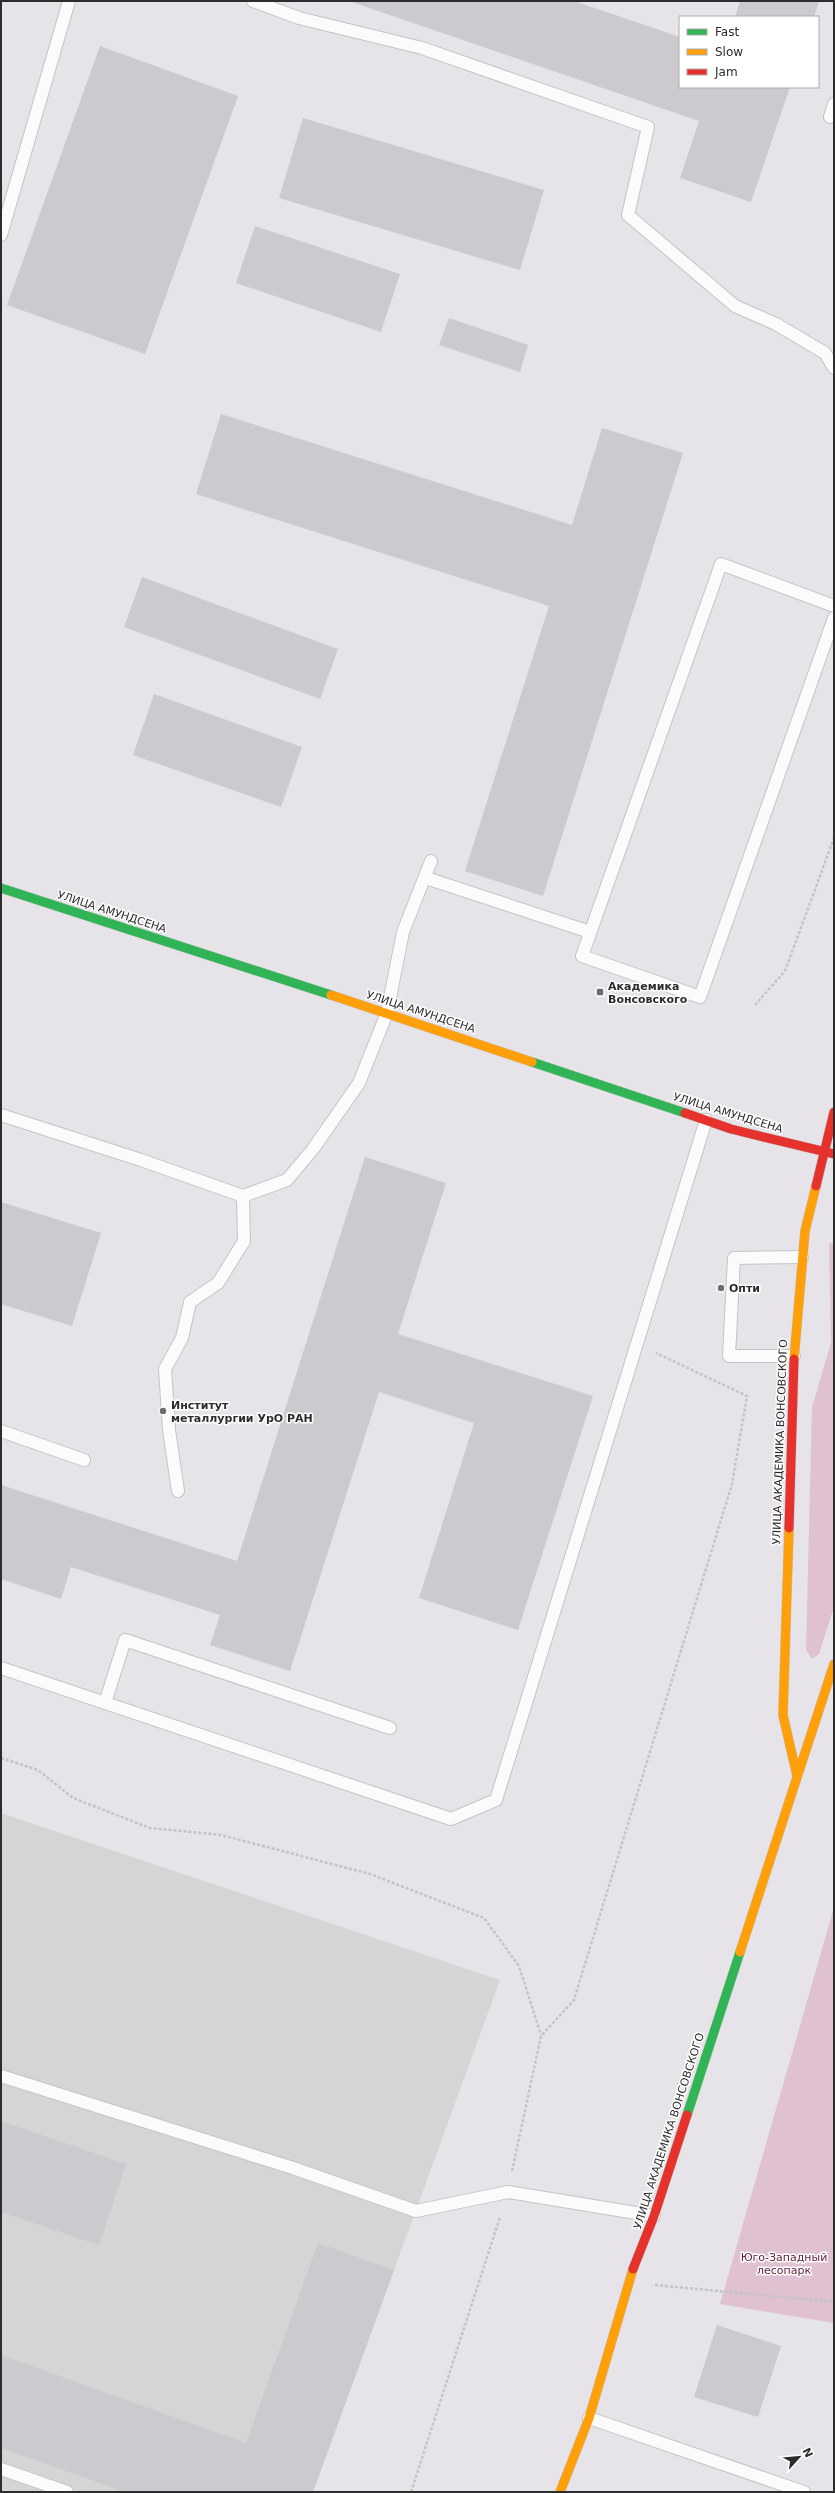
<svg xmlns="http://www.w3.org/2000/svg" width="835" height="2493" viewBox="0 0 835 2493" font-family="'DejaVu Sans',sans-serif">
  <rect width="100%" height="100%" fill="#e6e4e9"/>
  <path fill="#d4d6d6" d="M1,1813L500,1980L313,2492H1Z"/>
  <path fill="#e0c1d1" d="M829,1243L834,1244V1607L819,1654L812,1659L806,1650L812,1407L831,1343Z
    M834,1907V2323L720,2304Z"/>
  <path fill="#cccace" d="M349,1H574L680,37V87H790L751,202L680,178L699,121Z
    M740,1H819L814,17H735Z
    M100,46L238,96L145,354L7,305Z
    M303,118L544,190L520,270L279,198Z
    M255,226L400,274L381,332L236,283Z
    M449,318L528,345L520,372L439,345Z
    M221,414L572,525L602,428L683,453L543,896L465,871L549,606L196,494Z
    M142,577L338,649L320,699L124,627Z
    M154,694L302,747L281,807L133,755Z
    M365,1157L446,1183L398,1334L593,1396L518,1630L419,1598L474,1423L379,1392L290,1671L210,1645L220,1615L71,1567L61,1599L1,1579V1485L237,1561Z
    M1,1202L101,1233L72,1326L1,1304Z
    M1,2121L126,2164L99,2245L1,2212Z
    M318,2243L394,2270L313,2492H125L1,2448V2355L246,2443Z
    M717,2325L781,2346L758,2417L694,2397Z"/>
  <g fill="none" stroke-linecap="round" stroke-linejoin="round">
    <g stroke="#c3c4c4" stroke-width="14">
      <path id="lane" d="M253,1L299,18L422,48L648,127L628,215L735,306L776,324L825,353L834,368
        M830,117L834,104
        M1,235L69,1
        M834,606L721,564L582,956L700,997L834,618
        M426,878L590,932
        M1,1115L141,1160L243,1196L287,1180L313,1149L359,1083L387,1013L403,932L431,861
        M794,1356H729L734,1258L802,1257
        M1,1431L84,1460
        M178,1491L169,1430L165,1369L182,1338L190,1302L218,1283L244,1241L243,1196
        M1,1668L451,1819L496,1800L706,1120
        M105,1703L125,1640L390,1728
        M1,2076L293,2168L416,2211L508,2192L654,2216
        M589,2418L804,2492
        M1,2469L67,2492"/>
    </g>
    <g stroke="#c3c4c4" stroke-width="10">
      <path id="fast" d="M1,888L331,995
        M532,1062L685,1113
        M687,2115L740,1952"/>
    </g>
    <g stroke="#c3c4c4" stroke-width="10">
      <path id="slow" d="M331,995L532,1062
        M794,1359L805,1231L816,1186
        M789,1528L783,1715L797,1776
        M740,1952L834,1664
        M560,2492L589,2418L633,2269"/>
    </g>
    <g stroke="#c3c4c4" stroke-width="10">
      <path id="jam" d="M685,1113L731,1129L834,1154
        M816,1186L834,1112
        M789,1528L794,1359
        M633,2269L654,2216L687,2115"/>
    </g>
    <path stroke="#c4c4c4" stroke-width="2.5" stroke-dasharray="3 2" stroke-linecap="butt" d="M755,1005L785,971L834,838
      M1,1758L38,1770L73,1798L150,1828L221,1835L370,1874L484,1918L519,1966L541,2035
      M512,2171L541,2036L574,2000L732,1484L747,1396L656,1353
      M655,2285L834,2302
      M411,2492L500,2217"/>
    <use href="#lane" stroke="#fbfbfc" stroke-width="12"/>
    <use href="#fast" stroke="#30b455" stroke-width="9"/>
    <use href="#slow" stroke="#ff9f0a" stroke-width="9"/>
    <use href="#jam" stroke="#e5322d" stroke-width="9"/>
  </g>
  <g fill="#6d6c6e" stroke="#fff" stroke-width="1.5">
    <rect x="596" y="988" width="8" height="8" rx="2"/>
    <circle cx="721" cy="1288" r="4"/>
    <circle cx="163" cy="1411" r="4"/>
  </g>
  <g text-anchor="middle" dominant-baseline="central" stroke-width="3" stroke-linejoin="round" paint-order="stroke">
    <g font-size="11" fill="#2c2c2c" stroke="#fff">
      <text transform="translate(112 912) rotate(18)">УЛИЦА АМУНДСЕНА</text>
      <text transform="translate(421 1012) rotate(18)">УЛИЦА АМУНДСЕНА</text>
      <text transform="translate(728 1113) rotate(17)">УЛИЦА АМУНДСЕНА</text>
      <text transform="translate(780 1442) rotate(-88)">УЛИЦА АКАДЕМИКА ВОНСОВСКОГО</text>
      <text transform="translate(669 2131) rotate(-72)">УЛИЦА АКАДЕМИКА ВОНСОВСКОГО</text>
    </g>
    <g font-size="11" font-weight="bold" fill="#2c2c2c" stroke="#fff" text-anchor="start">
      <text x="608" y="986">Академика<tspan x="608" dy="13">Вонсовского</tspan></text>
      <text x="729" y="1288">Опти</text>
      <text x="171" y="1405">Институт<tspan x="171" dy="13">металлургии УрО РАН</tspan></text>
    </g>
    <g font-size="11" fill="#612438" stroke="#fff">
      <text x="784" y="2257">Юго-Западный<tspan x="784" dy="13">лесопарк</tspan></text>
    </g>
  </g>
  <rect width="835" height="2493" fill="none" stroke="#2c2c2c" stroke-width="4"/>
  <rect x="679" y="16" width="140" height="72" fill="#ffffff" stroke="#ababab"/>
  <rect x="687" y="29" width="20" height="6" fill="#30b455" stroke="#ababab"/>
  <text x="715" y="36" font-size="12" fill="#2c2c2c">Fast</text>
  <rect x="687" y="49" width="20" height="6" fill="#ff9f0a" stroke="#ababab"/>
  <text x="715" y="56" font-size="12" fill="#2c2c2c">Slow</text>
  <rect x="687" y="69" width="20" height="6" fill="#e5322d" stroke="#ababab"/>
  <text x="715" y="76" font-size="12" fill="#2c2c2c">Jam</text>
  <g transform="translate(799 2457) rotate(63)" stroke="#ffffff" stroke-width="3" paint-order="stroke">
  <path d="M0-3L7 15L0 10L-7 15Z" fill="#2c2c2c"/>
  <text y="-6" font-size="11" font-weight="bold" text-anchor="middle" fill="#2c2c2c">N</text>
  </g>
</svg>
